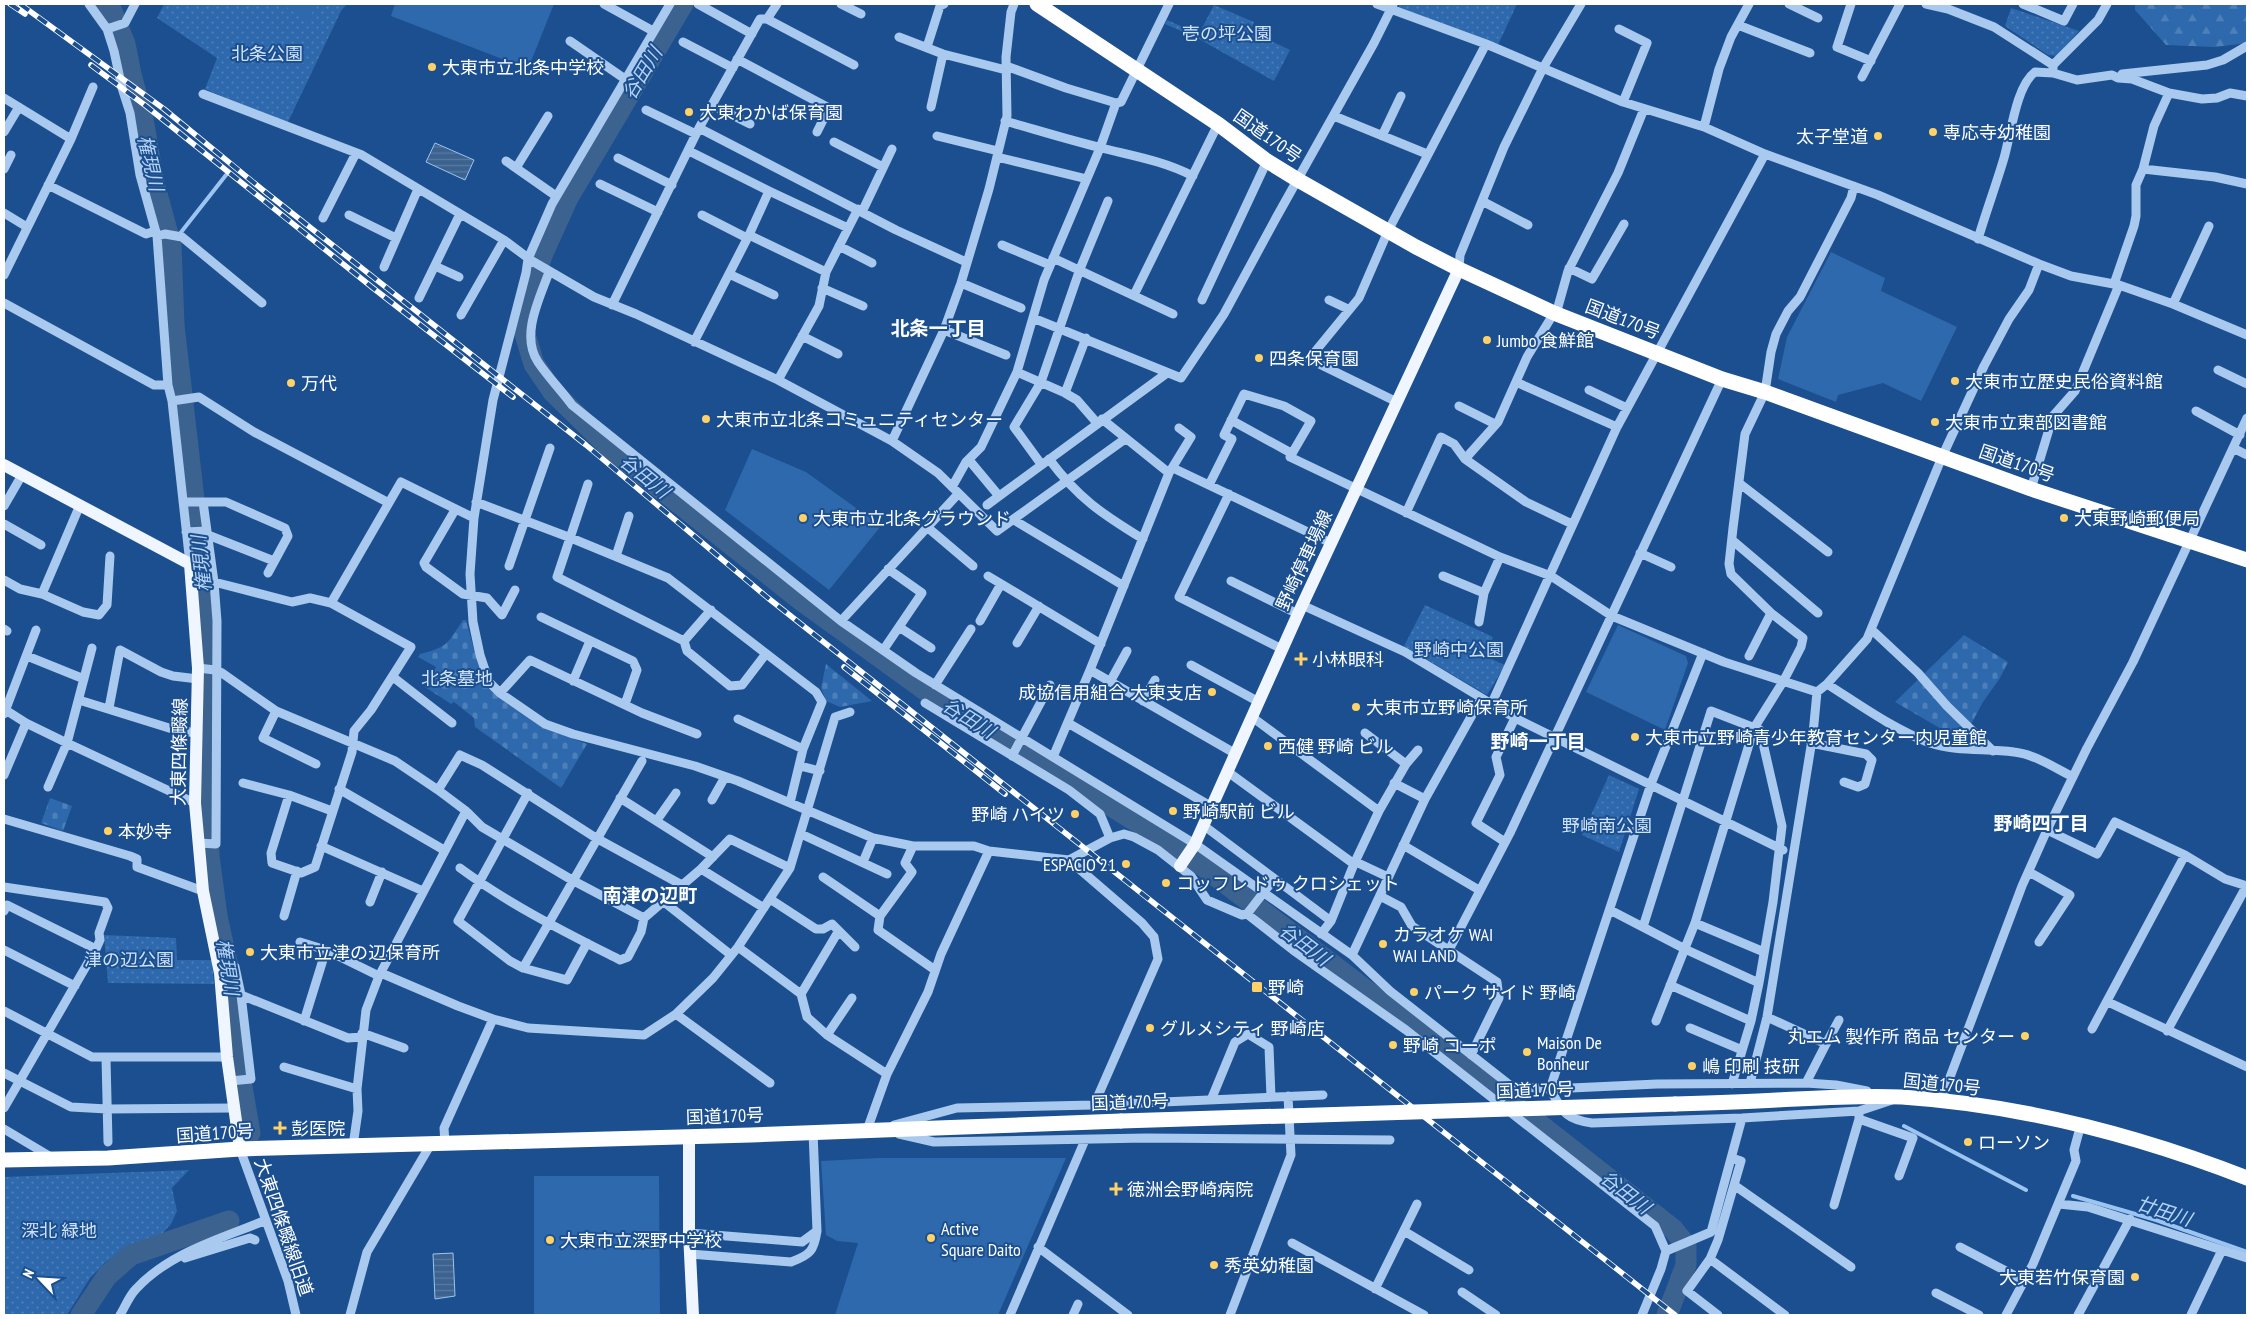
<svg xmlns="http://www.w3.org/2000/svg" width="2251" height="1319" viewBox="0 0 2251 1319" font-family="'PT Sans Narrow','Noto Sans JP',sans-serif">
  <defs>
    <pattern id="grass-dots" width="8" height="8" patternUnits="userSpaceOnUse" patternTransform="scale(1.25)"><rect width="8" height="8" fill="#2e69ad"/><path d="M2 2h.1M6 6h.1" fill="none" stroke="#4d80b9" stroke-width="1.8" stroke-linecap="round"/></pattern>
    <pattern id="forest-firs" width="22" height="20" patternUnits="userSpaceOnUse" patternTransform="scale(1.25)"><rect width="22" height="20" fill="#2e69ad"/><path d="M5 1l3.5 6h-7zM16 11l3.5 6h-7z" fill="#4d80b9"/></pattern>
    <pattern id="cemetery-stones" width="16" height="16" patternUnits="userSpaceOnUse" patternTransform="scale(1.25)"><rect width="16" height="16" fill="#2e69ad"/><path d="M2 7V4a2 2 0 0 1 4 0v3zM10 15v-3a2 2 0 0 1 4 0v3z" fill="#4d80b9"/></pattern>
    <pattern id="water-rules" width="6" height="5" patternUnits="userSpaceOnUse" patternTransform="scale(1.25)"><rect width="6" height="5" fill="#3c6290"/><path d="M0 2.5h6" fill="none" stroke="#597aa1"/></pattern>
  </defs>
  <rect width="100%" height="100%" fill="#1b4f8f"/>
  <path fill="url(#grass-dots)" d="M164,4H347L341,11L287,124L205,89L217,58L157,18Z
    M1400,4H1517L1498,45L1398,8Z
    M1214,5L1254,22L1250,31L1290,50L1274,81L1197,38L1165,24L1167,20L1199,34Z
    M2011,8L2079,31L2057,56L2048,55L2005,26Z
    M1425,605L1493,637L1485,656L1505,665L1487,695L1404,646Z
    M1609,775L1639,789L1619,852L1582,835Z
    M104,935L176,938L177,960H212L214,984L108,983Z
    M189,1170L172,1188L177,1211L171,1224L162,1234L134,1245L106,1262L90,1278L67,1315H4V1177Z"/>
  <path fill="url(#forest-firs)" d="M2135,4H2247V43L2215,47L2166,45L2135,10Z"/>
  <path fill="url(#cemetery-stones)" d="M463,620H466L481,675L488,688L552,731L587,744L561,788L475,727L474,718L454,702L451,704L425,687L436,667L418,657L420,654C448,647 447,644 463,620Z
    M1964,635L2008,662L2000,678L1983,702L1962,741L1895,702Z
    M826,664L872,701L840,707L826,701L821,688Z
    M50,798L72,806L63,831L41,823Z"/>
  <path fill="#2e69ad" d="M281,4H317L308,20Z
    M395,4H554L528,69L391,16Z
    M1831,252L1885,278L1881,291L1957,327L1921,401L1883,383L1838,395L1836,402L1778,379L1787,337Z
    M752,449L806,472L881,526L829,590L725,510Z
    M1618,625L1686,656L1688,663L1665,730L1586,692Z
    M878,1158H1066L998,1315H835L858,1243L837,1241L826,1235L821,1161Z
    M534,1176H659L660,1315H534Z"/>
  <path fill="url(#water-rules)" stroke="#9cc4f0" d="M435,143L474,160L465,180L426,162Z
    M453,1253L455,1296L435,1299L433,1254Z"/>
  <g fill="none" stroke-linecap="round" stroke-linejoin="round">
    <path stroke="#9cc4f0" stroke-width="4" d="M171,245L226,175
      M1904,1126L2026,1190
      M2073,1196L2156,1220L2247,1252"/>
    <path stroke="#3c6290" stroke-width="21" d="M106,4L111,9L125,44L131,74L143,119L154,183L171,245L174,325L204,586L209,664L207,803L209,856L217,916L229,971L241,1081L250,1133
      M683,4L568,198L543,253L532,284L524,331L534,364L553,392L613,451L802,601L932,695L1179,848L1450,1054L1673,1229L1686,1245V1265L1667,1315
      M81,1315L107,1276L131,1255L229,1221"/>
    <path stroke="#a9c9ee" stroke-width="9" d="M89,4L107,29L114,51L122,88L130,113L140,175L157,236L168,385L172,401L190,564
      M604,4L653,31
      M670,4L552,204L528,259L526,273L493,400L474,518L470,574L473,622L480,655L489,682L500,693L545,724L573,734L695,766L738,781L873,838L913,846H974L989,851L1069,860L1110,838L1124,834L1134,837L1158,850L1191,876L1207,900L1242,915L1247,914L1293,950L1406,1030L1655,1226L1666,1251L1661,1269L1642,1315
      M698,4L752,34
      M841,4L861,14
      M1377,4L1486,44L1623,102L1704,127L1765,154L1878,195L2039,264L2071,276L2119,285L2173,304L2247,335
      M1789,4L1818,18
      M1851,4L1837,47L1871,61
      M1926,4L1948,9L1994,27L2053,65V73
      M2023,4L2064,21L2073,4
      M767,19L777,4
      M1738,25L1810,53
      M107,29L125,23L135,4
      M1619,29L1647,43L1623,102
      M899,37L943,54L1006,70
      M570,41L625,79
      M683,42L733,68
      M927,47L940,6L944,4
      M737,59L829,108L817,132
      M2053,65L2098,20L2107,4
      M1006,66L1066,88L1116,103
      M2122,74L2207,65L2223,60L2247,46
      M1862,77L1900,4
      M203,94L362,155L504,240L532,261L594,297L636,314L778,380L892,441L938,473L997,531L1125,439
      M4,98L71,139L4,275
      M712,105L750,124
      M931,107L943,54
      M646,110L696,134
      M1334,116L1427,154
      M1005,121C1037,130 1069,140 1102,148C1134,156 1164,161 1193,176
      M1704,127L1719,69L1731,37L1749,4
      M699,128L896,230L966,262
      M4,132L19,107
      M937,136L998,151
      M1382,136L1401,96
      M71,139L93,87
      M834,142L883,167
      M689,151L769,191
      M997,157L1087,179
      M618,158L672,185
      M506,161L556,196
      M516,168L548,116
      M4,169L11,155
      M2143,169L2215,177L2247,184
      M600,184L658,212
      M48,185L146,234L155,231
      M1482,201L1528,225
      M862,212L892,149
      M4,213L27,227
      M349,215L396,238
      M702,215L747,238
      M323,218L356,153
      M749,235L826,272
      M157,236L165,234L182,237L262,303
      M1978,239C1986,212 1996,185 2004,158C2011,134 2016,86 2035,72L2053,73L2077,80L2112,75L2118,78L2132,79L2169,93L2202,99L2217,98L2230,93L2247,96
      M1002,245L1050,265
      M839,246L872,263
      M1053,258L1173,314
      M435,266L459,277
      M384,267L418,189
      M1569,268L1592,279L1624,224
      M1459,269L1460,255L1504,147L1543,68L1581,4
      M549,272C540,298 520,335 538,362C548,377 561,390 572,405L841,621L916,673L1195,844L1352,955L1390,991L1511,1086L1550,1089L1657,1084L1806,1083L1836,1085L1867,1091
      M729,274L774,295
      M961,283L1021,308
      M2114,284L2134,226L2136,216V185L2143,169L2154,126L2169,93
      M822,288L863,306
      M1134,295L1218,124
      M419,298L460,214
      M1202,300L1267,161
      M1329,300L1348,309
      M4,303L154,385H168
      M2173,304L2209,226
      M612,305L699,128L760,19H767L854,65
      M1556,314L1568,271L1618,173L1644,109
      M461,315L504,240
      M1033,318L1181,378L1224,314L1276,218L1374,43L1393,5
      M944,330L1006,355
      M802,336L838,354
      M694,342L749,235L769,191L848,228
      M2218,370L2247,384
      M1017,372L1065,393L1077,400L1097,423
      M778,380L819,306L826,272L858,209
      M1516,382L1617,427
      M1589,390L1627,408
      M1065,393L1086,338
      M172,401L199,397L254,432L389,503
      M1397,402L1309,359L1359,298L1388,231L1486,44
      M1459,406L1495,424
      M2196,411L2240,435
      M1102,419L1169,473
      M1231,420L1291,453
      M892,441L944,330L961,283L989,189L1007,116L1006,57L1011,12L1014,4
      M2233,448L2247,455
      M1049,459C1078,498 1102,514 1143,539
      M1465,459L1498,422L1527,357L1554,313
      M969,460L999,496
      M1041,464L1014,427L1041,382L1080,269L1108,201
      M1173,468L1331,543
      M1739,483L1828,552
      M588,484L557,577L684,641
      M1209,485L1232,439L1224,435L1244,394L1284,406L1311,421L1290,457L1500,557L1551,576L1612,616L1724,662L1817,692
      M952,487L966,462L981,447L1017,372L1044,280L1100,148L1116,103L1121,102L1169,4
      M2031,489L2053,416L2075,391L2119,285
      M1229,494L1179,597L1282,649
      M183,502H226L285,528L288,536L268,573
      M476,502L571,538L668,578L816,692L822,702L803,749L790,803
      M987,505L1167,373
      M4,506L22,475
      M455,510L424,563L426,567L463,594L487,598L502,615L515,590
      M1406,513L1441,437L1454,444L1465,459L1526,502L1572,524
      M1014,520L1124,586
      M4,524L41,545
      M927,527L973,566
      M186,532L207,531
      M208,535L274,561
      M1732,540L1818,613
      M1640,553L1671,567
      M616,556L629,516
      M509,566L550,448
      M988,576L1101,644
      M1443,576L1484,593
      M4,580L20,589L42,594L80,505
      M1231,581L1298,614
      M191,584L214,582L292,602L310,598L331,603L411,647L371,710L354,731L352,752L315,867L301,873L272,863L271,853L289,795
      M42,594L83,612L99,615L107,605L110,556
      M331,603L401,482L474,518
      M1302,605L1405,652L1515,718L1783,850
      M711,610L684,641L687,651L730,686L742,685L765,655
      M541,617L633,661L637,670L625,704
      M841,621L958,494
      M980,621L1001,584
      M1479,622L1484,593L1500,557
      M899,627L931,648
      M4,629L7,631
      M1872,630L1918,673L1947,706L1993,751
      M1017,643L1039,606
      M886,646L922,593L888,569
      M1703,653L1651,784L1550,1089C1563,1112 1565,1119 1592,1123L1742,1118L1859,1111L1892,1100
      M27,656L84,679
      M1749,656L1771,613
      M1191,665L1259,702
      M198,668L215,670L222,673L276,711L395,761L438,790L466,811L482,827L572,880L644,918
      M1090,670L1236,754
      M393,677L452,723
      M573,681L590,641
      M1110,682L1127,651
      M1827,684C1860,705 1893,729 1930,743C1957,752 1986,748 2014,752C2034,754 2055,768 2073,777
      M935,685L971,629
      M500,693L530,660L642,713L697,734
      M79,700L169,728L195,733
      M1143,701L1155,680
      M925,703L1069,790L1100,814L1110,838
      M1491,705L1617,427L1765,154
      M109,708L120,650L161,672L173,676L198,679
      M4,709L26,723L67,743L195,803
      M276,711L263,738L316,764
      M4,714L36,630
      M1252,717L1379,811
      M738,719L803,749
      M1068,723L1212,807
      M1365,733L1406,764
      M1811,743L1866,754L1872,760L1865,784L1858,787L1844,782
      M1012,756L1050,685
      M1053,757L1090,670L1169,473L1191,437L1179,428
      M800,766L820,771
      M1228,772L1354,864
      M4,775L26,723
      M243,783L289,795L332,811
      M1394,783L1425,799
      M48,787L67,743L92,648
      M339,789L444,850
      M438,790L460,755L482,765L596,838L682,885
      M528,793L458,921L510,961L523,968L567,980L587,943
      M620,798L713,857
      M712,800L725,777
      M4,819L130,856L137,859V867L203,891
      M657,820L676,793
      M1203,825L1331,921
      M2047,830L2097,854L2115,822L2185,855L2225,879L2247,886
      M801,834L887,874
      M1505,842L1476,823L1500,775L1496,757L1515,718
      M199,843L216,844L217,621L214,582L203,502
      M1403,845L1479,890
      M321,846L423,891
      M913,846L905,863L912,872L880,916L878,930L935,970
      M1069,860L1142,923L1154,937L1158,959L1094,1105
      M863,862L873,838
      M1356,862L1388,877
      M460,868C510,905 565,932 620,960L628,957L641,932L644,918L701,869L730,839L790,868
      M701,869L764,908
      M2029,872L2070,895L2039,942
      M823,877L880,916
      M4,887L105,902L108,908L99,933L100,940L96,949L4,1108
      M1380,896L1401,907L1412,926L1497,982L1499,998L1471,1055
      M770,899L816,929H823L832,924L855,947
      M370,902L382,872
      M664,902L731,955
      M1610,910L1687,950L1759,983
      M4,911L7,905L96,949
      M1247,914L1274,879
      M284,916L297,871
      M1695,923L1764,952
      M1643,927L1711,711L1760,730L1782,826L1773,902L1759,983L1751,1021L1732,1084
      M1321,934L1331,921L1354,864L1379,811L1406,764L1418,750
      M300,942L326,950L379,976
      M738,947L801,994L807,1017L827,1035L887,1074
      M4,950L75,986
      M1449,950L1510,833L1722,379
      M1352,955L1425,799L1481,699
      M523,968L642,761
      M219,969L235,967L241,995L251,1079L230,1081
      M381,973L458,1006L493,1019L444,1128L445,1143
      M1670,985L1751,1021
      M801,994L838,932
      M241,995L348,1038L362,1037
      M2108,1002L2247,1067
      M4,1011L92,1057H227
      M676,1014L770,1083
      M1767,1017L1826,1044L1806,1083
      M493,1019L528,1028L644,1035L676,1014L713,978L738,947L790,868L835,717L850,712
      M304,1021L326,950
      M1656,1021L1695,923L1754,728L1784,680L1801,647L1803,638L1771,613L1731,574L1729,564L1733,528L1745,434L1765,392L1771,352L1776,334L1788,311L1800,297L1851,198L1854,186
      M1690,1028L1742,1050
      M2092,1029L2185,855
      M2167,1031L2246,887
      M362,1033L404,1048
      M827,1035L852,998
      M1826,1044L1839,1020
      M106,1058L108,1142
      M284,1067L357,1089
      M4,1073L71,1107L107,1109L234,1108
      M1750,1083L1767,1017L1813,734L1817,692L1827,684L1867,639L1942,457L1984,366L2009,319L2029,290L2039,264
      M1211,1100L1235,1042L1248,1034L1269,1047L1271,1097
      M1941,1101L2022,886L2047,830L2087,748L2133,662L2247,418
      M1497,1104L1511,1086
      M1859,1111V1119L1913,1138L1899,1176
      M894,1125L957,1108L1094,1105L1323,1095
      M4,1129L51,1157
      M867,1130L887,1074L928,992L941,954L989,851
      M899,1134L934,1142L1146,1138L1390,1140
      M353,1146L358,1111L357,1089L366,1010L379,976L466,811
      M240,1149L288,1281L296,1315
      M1734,1185L1851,1267
      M2059,1204L2088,1207L2247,1258
      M1834,1205L1859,1119
      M1404,1231L1469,1270
      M689,1233L802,1242L817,1231
      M1292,1243L1424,1315
      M1038,1247L1128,1315
      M1960,1247L2025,1281
      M1666,1251L1711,1232L1742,1118
      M690,1254L791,1262C810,1255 814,1251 817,1231L813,1132
      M185,1258L250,1238L255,1240
      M1710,1259L1785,1315
      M1375,1289L1417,1204
      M1462,1292L1496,1315
      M1936,1293L1979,1315
      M120,1315C125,1307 129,1296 136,1289C170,1252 221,1239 266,1220
      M350,1315L367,1252L431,1144
      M1010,1315L1085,1140
      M1073,1315L1078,1304
      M1230,1315L1291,1155L1288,1096
      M1718,1315L1687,1291L1710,1259L1718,1240L1741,1161L1732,1158
      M2006,1315L2033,1264L2076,1161L2074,1150L2081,1124
      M2078,1315L2130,1219
      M2191,1315L2222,1250"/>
    <path stroke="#f0f6ff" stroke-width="12" d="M4,465L190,564L198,668L195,803L203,891L220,973L227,1057L240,1149
      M1180,866L1195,844L1298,614L1459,269
      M689,1136V1233L693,1315"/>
    <path stroke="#fff" stroke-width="15" d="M1037,4L1218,124L1267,161L1298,180L1416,247L1459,269L1554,313L1722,379L1765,392L2031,489L2247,560
      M1675,1104C1709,1103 1743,1102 1777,1100C1818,1098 1860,1095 1902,1097C2020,1105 2137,1135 2247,1178
      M4,1160L108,1158L240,1149L751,1135L1121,1121"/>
    <g stroke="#fff" stroke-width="5.5">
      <path id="rail" d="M10,4L25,14
        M20,4L164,109L264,191L586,445L768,598L1675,1315
        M91,65L146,106L373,288L513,397
        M844,667L1005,794"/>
    </g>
    <use href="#rail" stroke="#1b4f8f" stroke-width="4" stroke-dasharray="11" stroke-linecap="butt"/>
    <path stroke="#fff" stroke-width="15" d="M1121,1121L1675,1104"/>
  </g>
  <g fill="#ffd166" stroke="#1b4f8f" stroke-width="2">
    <circle cx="432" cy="67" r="5"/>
    <circle cx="689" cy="112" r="5"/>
    <circle cx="1933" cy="132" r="5"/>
    <circle cx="1878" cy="136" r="5"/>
    <circle cx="1487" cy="340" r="5"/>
    <circle cx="1259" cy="358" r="5"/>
    <circle cx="1955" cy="381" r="5"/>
    <circle cx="291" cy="383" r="5"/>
    <circle cx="706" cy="419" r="5"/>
    <circle cx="1935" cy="422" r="5"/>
    <circle cx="803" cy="518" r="5"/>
    <circle cx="2064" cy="518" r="5"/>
    <path d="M1298.5 651.5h5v5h5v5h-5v5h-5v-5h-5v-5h5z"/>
    <circle cx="1212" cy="692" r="5"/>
    <circle cx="1356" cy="707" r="5"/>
    <circle cx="1635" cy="737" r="5"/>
    <circle cx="1268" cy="746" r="5"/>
    <circle cx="1173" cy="811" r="5"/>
    <circle cx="1075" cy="814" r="5"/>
    <circle cx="108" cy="831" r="5"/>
    <circle cx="1126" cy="864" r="5"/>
    <circle cx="1166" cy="883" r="5"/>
    <circle cx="1383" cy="944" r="5"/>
    <circle cx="250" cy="952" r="5"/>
    <rect x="1251" y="981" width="12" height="12" rx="2.5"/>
    <circle cx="1414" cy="992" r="5"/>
    <circle cx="1150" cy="1028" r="5"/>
    <circle cx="2025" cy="1036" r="5"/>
    <circle cx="1393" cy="1045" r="5"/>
    <circle cx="1527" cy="1052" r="5"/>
    <circle cx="1692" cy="1066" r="5"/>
    <path d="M277.5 1120.5h5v5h5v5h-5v5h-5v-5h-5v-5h5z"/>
    <circle cx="1968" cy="1142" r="5"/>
    <path d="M1113.5 1181.5h5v5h5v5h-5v5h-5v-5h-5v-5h5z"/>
    <circle cx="931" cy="1238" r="5"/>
    <circle cx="550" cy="1240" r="5"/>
    <circle cx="1214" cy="1265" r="5"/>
    <circle cx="2135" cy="1277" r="5"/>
  </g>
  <g text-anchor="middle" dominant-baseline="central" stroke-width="4" stroke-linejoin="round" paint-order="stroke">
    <g font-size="18" fill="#cfe3fa" stroke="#1b4f8f">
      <text x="1227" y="33">壱の坪公園</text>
      <text x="267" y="53">北条公園</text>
      <text x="1459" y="649">野崎中公園</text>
      <text x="457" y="678">北条墓地</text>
      <text x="1607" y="825">野崎南公園</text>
      <text x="129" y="959">津の辺公園</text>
      <text x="59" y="1230">深北 緑地</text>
    </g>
    <g font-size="18" fill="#fff" stroke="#1b4f8f" text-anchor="start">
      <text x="442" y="67">大東市立北条中学校</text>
      <text x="699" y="112">大東わかば保育園</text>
      <text x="1943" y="132">専応寺幼稚園</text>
      <text x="1868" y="136" text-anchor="end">太子堂道</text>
      <text x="1497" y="340">Jumbo 食鮮館</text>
      <text x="1269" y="358">四条保育園</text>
      <text x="1965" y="381">大東市立歴史民俗資料館</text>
      <text x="301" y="383">万代</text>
      <text x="716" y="419">大東市立北条コミュニティセンター</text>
      <text x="1945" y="422">大東市立東部図書館</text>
      <text x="813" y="518">大東市立北条グラウンド</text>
      <text x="2074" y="518">大東野崎郵便局</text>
      <text x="1312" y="659">小林眼科</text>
      <text x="1202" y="692" text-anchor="end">成協信用組合 大東支店</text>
      <text x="1366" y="707">大東市立野崎保育所</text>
      <text x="1645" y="737">大東市立野崎青少年教育センター内児童館</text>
      <text x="1278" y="746">西健 野崎 ビル</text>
      <text x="1183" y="811">野崎駅前 ビル</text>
      <text x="1065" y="814" text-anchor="end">野崎 ハイツ</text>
      <text x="118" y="831">本妙寺</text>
      <text x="1116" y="864" text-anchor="end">ESPACIO 21</text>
      <text x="1176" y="883">コッフレ ドゥ クロシェット</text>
      <text x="1393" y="934">カラオケ WAI<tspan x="1393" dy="21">WAI LAND</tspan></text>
      <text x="260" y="952">大東市立津の辺保育所</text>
      <text x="1268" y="987">野崎</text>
      <text x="1424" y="992">パーク サイド 野崎</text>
      <text x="1160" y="1028">グルメシティ 野崎店</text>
      <text x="2015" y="1036" text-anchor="end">丸エム 製作所 商品 センター</text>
      <text x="1537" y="1042">Maison De<tspan x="1537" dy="21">Bonheur</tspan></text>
      <text x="1403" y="1045">野崎 コーポ</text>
      <text x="1702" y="1066">嶋 印刷 技研</text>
      <text x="291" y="1128">彭医院</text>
      <text x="1978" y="1142">ローソン</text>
      <text x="1127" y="1189">徳洲会野崎病院</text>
      <text x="941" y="1228">Active<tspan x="941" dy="21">Square Daito</tspan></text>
      <text x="560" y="1240">大東市立深野中学校</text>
      <text x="1224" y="1265">秀英幼稚園</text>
      <text x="2125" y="1277" text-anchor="end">大東若竹保育園</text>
    </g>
    <g font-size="18" fill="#fff" stroke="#1b4f8f">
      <text transform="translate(1268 136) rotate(35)">国道170号</text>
      <text transform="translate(1623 319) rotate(21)">国道170号</text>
      <text transform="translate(2017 463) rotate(19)">国道170号</text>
      <text transform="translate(1304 560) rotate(-65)">野崎停車場線</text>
      <text transform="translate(179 752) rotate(-89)">大東四條畷線</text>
      <text transform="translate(1942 1084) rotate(6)">国道170号</text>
      <text transform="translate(1535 1090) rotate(-2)">国道170号</text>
      <text transform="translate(1130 1102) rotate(-2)">国道170号</text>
      <text transform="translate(725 1116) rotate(-2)">国道170号</text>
      <text transform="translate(215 1133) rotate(-4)">国道170号</text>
      <text transform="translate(284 1227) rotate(71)">大東四條畷線旧道</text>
    </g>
    <g font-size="19" font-style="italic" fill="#b5d3f5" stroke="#1b4f8f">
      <text transform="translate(642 73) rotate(-59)">谷田川</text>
      <text transform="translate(151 163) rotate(77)">権現川</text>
      <text transform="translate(645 476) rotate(39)">谷田川</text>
      <text transform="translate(201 564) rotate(-96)">権現川</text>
      <text transform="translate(969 718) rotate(32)">谷田川</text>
      <text transform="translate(1305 944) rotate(37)">谷田川</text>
      <text transform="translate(228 967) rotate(81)">権現川</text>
      <text transform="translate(1626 1192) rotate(38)">谷田川</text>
      <text transform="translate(2164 1211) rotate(18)">廿田川</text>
    </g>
    <g font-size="19" font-weight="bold" fill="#fff" stroke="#1b4f8f">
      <text x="938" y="328">北条一丁目</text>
      <text x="1538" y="741">野崎一丁目</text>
      <text x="2041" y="823">野崎四丁目</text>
      <text x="650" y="895">南津の辺町</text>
    </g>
  </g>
  <rect width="2251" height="1319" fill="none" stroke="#ffffff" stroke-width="10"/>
  <g transform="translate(40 1279) rotate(295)" stroke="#1b4f8f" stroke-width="4" paint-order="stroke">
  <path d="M0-4L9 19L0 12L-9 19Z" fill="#ffffff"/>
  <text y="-8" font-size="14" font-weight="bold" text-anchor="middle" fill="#ffffff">N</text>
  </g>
</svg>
